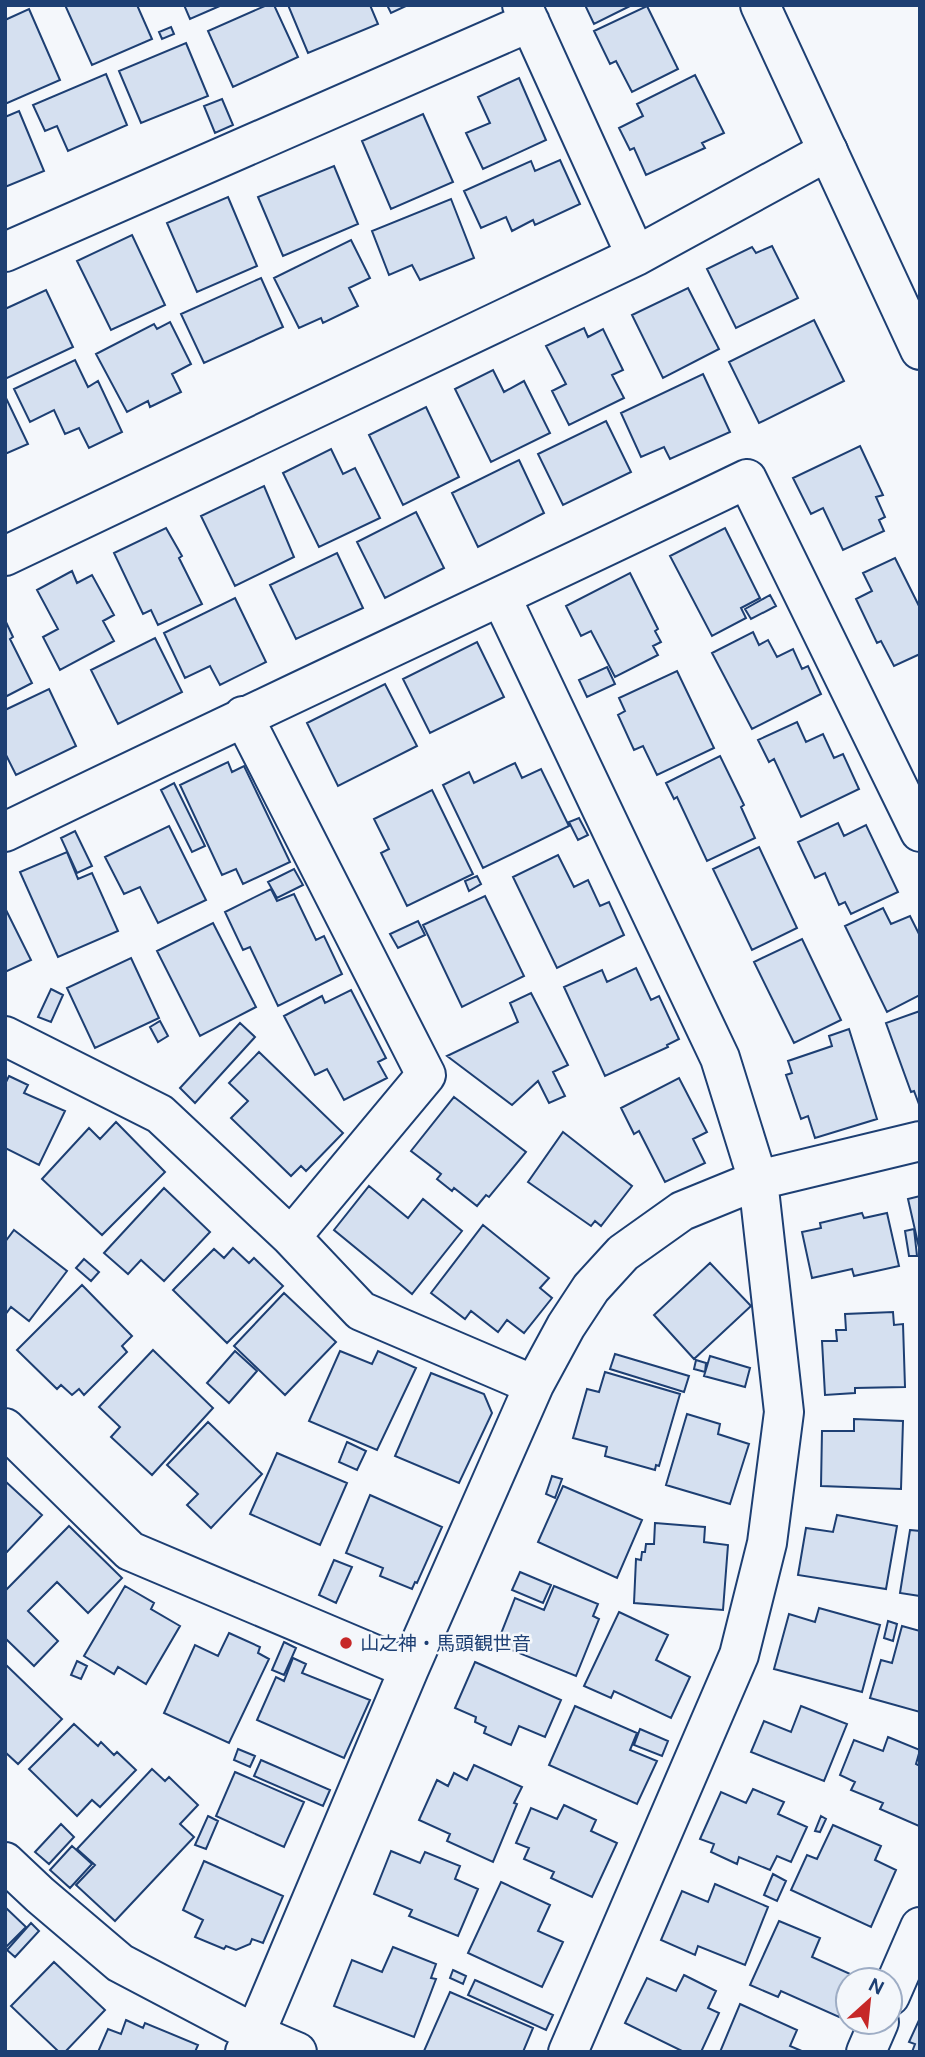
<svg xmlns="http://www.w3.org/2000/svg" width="925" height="2057" viewBox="0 0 925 2057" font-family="'DM Sans','Noto Sans JP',sans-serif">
  <rect width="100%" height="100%" fill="#f4f7fb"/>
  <path fill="#d5e0f0" stroke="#1d3f73" stroke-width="2" d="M65,5H137L152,39L92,65Z
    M184,5H222L190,19Z
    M267,5H274L298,57L233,87L208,31Z
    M288,5H370L378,24L308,53Z
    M387,5H408L391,13Z
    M585,5H632L594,24Z
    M647,6L678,69L632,92L616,61L610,64L594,31Z
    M29,9L60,80L5,104V20Z
    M171,27L174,34L162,39L159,32Z
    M186,43L208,96L141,123L119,71Z
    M106,74L127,125L68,151L57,126L45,131L33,105Z
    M695,75L724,133L702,143L705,148L646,175L634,148L630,150L619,128L643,116L637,104Z
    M519,78L546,140L483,169L466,133L490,123L478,97Z
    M222,99L233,125L215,133L204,106Z
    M19,111L44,171L5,187V117Z
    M423,114L453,182L391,209L362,141Z
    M560,160L580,204L535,225L533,220L512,231L506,217L481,228L464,191L531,161L535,171Z
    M334,166L358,224L283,256L258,197Z
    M228,197L257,266L197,292L167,223Z
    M451,199L474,258L420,280L412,265L389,275L372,231Z
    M132,235L165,305L111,330L77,261Z
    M351,240L370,278L349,288L358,306L323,323L321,318L299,328L274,278Z
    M772,246L798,298L736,328L707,269L752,247L756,253Z
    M261,278L283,327L204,363L181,314Z
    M688,288L719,349L663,378L632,315Z
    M46,290L73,347L5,379V309Z
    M814,320L844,381L759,423L729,362Z
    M170,322L191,364L172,374L181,392L150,407L148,401L127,412L96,354L154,324L157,329Z
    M584,328L588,337L603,329L623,370L612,375L624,398L569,425L552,391L566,384L546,346Z
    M75,360L88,387L98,381L122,432L89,448L79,428L65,434L54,410L30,422L14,389Z
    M493,370L504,392L524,381L550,433L491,462L455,389Z
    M703,374L730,432L670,459L664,447L641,457L621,413Z
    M5,396L28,444L5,454Z
    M426,407L459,477L403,505L369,435Z
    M606,421L631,472L563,505L538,454Z
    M860,446L883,495L876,497L885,517L879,520L884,531L843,550L823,508L811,514L793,478Z
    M331,449L343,474L355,468L380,518L319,547L283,473Z
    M519,460L544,513L478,547L452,493Z
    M264,486L294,557L235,586L201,516Z
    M416,512L444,568L385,598L357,542Z
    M166,528L182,556L179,558L202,604L158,625L151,610L143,614L114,553Z
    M725,528L760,598L741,608L746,618L712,636L670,556Z
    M337,553L363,608L296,639L270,585Z
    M895,558L920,608V654L894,666L881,641L877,643L856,599L872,591L863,573Z
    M72,571L77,583L92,575L114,615L103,621L114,641L60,670L43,637L58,629L37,590Z
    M630,573L658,629L655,631L661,642L653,646L658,655L615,677L591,631L581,636L566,606Z
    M770,595L776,606L751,619L745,609Z
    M235,598L266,662L220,685L210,666L185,678L164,633Z
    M5,620L13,637L10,639L32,683L5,697Z
    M753,632L759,645L768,640L777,657L793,649L802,669L808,666L821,694L752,729L712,653Z
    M155,638L182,692L118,724L91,670Z
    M477,642L504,697L430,733L403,679Z
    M607,667L615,684L587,697L579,680Z
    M677,671L714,748L657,775L643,746L634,750L618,715L625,711L619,698Z
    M385,684L417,746L338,786L307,723Z
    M49,689L76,746L16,775L5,753V710Z
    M797,722L806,742L823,734L834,758L843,754L859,789L801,817L774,759L769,762L758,740Z
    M720,756L744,805L741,807L755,838L707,861L677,797L674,799L666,783Z
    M228,762L232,772L244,766L290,862L243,884L236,869L222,875L180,785Z
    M515,763L522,778L541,769L569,826L483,868L443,785L469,772L474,783Z
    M174,783L205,846L192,852L161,790Z
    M432,790L473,874L407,906L381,853L389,849L374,819Z
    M579,818L588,835L578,840L569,822Z
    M838,823L844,836L866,825L898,892L851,914L845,902L839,905L825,873L815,878L798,842Z
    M169,826L206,900L158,923L140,887L124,894L105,857Z
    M75,831L92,866L77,873L61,838Z
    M759,847L797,928L752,950L713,869Z
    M67,852L78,879L92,873L118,931L58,957L20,872Z
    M558,855L574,887L588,880L600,906L609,902L624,935L557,968L513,877Z
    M294,869L303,885L277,898L268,882Z
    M477,876L481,884L469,891L465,881Z
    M271,889L277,901L294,894L316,940L324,936L342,974L278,1006L250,947L243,950L225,912Z
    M485,896L524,976L462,1007L423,925Z
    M5,908L31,960L5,972Z
    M883,908L891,924L910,916L920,936V995L887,1012L845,926Z
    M418,921L425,935L398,948L390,934Z
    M213,923L256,1007L200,1036L157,951Z
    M802,939L841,1020L794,1043L754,962Z
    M131,958L159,1018L95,1048L67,988Z
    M636,968L651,1000L659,996L679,1039L667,1045L668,1047L605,1076L564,987L602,970L607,982Z
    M51,989L63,995L51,1022L38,1017Z
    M351,990L386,1058L378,1062L387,1078L344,1100L327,1069L315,1075L284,1016L322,996L325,1003Z
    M531,993L568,1065L553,1072L565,1096L549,1103L538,1081L512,1105L447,1056L518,1022L510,1003Z
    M920,1011V1107L914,1091L911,1092L886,1023Z
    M160,1021L168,1036L158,1042L150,1027Z
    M240,1023L255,1037L195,1103L180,1088Z
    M849,1029L877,1119L815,1138L808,1116L801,1119L786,1075L792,1073L788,1061L832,1046L829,1036Z
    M259,1052L343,1133L306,1171L301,1166L291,1176L231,1118L248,1101L229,1083Z
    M9,1076L28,1085L24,1093L65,1111L39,1165L5,1148V1084Z
    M679,1078L707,1132L693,1139L705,1163L665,1182L639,1131L634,1134L621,1108Z
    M454,1097L526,1152L489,1197L486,1195L477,1206L454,1188L452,1191L437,1179L441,1174L411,1151Z
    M116,1122L165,1172L102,1235L42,1179L89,1128L100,1139Z
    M563,1132L632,1186L601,1226L595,1221L591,1226L528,1182Z
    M369,1186L408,1218L423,1199L462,1231L412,1294L334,1230Z
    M164,1188L210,1232L164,1281L141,1260L128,1274L104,1253Z
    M920,1196V1252L908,1199Z
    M862,1213L864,1218L887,1213L899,1266L854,1276L852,1269L812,1278L802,1232L821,1228L820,1223Z
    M483,1225L549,1278L540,1288L552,1298L524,1333L507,1320L498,1332L471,1311L465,1319L431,1293Z
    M914,1229L917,1256H909L905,1231Z
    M14,1230L67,1271L29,1321L11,1307L5,1315V1242Z
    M233,1248L249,1263L254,1258L283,1286L227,1343L173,1290L214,1249L224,1258Z
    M84,1259L99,1272L91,1281L76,1268Z
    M710,1263L751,1306L694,1359L654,1315Z
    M82,1285L132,1336L122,1346L127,1352L84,1395L79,1389L72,1395L61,1385L57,1389L17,1350Z
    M284,1293L336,1342L285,1395L234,1346Z
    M893,1312L894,1325L903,1324L905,1387L855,1388V1393L825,1395L822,1341H837L836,1330H846L845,1314Z
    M153,1350L213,1408L152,1475L111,1437L120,1427L99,1407Z
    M235,1351L257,1371L229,1403L207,1383Z
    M340,1351L372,1364L378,1351L416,1368L377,1450L309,1421Z
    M615,1354L689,1376L684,1392L610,1369Z
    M710,1356L750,1368L745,1387L704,1376Z
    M696,1360L706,1363L705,1372L694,1369Z
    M605,1372L680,1394L659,1466L656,1465L655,1470L605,1456L607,1447L573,1438L587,1389L599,1392Z
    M431,1373L484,1394L492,1413L459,1483L395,1456Z
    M687,1414L720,1424L718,1434L749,1444L730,1504L666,1485Z
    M854,1419L903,1421L901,1489L821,1486L822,1431H854Z
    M208,1422L262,1474L211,1528L187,1505L198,1494L167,1465Z
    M347,1442L366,1451L357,1470L339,1462Z
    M277,1453L347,1483L320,1545L250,1514Z
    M552,1476L562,1479L555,1498L546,1494Z
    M5,1481L42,1515L5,1554Z
    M563,1486L642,1520L617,1578L538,1542Z
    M370,1495L442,1527L417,1583L415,1582L412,1589L380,1576L383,1568L346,1553Z
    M837,1515L897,1526L886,1589L798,1575L806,1528L833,1532Z
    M655,1523L705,1527L704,1542L728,1545L723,1610L634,1603L636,1559L641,1560L642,1552H645L646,1544H654Z
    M69,1526L122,1578L88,1613L57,1582L28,1611L58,1641L34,1666L5,1638V1591Z
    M910,1530L920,1531V1596L900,1593Z
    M334,1560L352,1567L336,1603L319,1595Z
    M520,1572L551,1585L543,1603L512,1590Z
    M125,1586L154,1603L151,1609L180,1626L146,1684L118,1667L114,1674L84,1656Z
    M554,1586L598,1604L593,1616L599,1619L576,1676L497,1644L515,1598L544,1610Z
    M819,1608L880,1625L862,1692L774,1669L789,1614L815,1622Z
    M619,1612L668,1635L656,1660L690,1677L671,1718L614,1691L611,1698L584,1686Z
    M888,1621L897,1624L893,1641L884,1638Z
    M902,1626L920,1631V1712L870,1698L881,1660L892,1663Z
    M229,1633L260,1647L258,1653L269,1659L229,1743L164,1713L195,1645L218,1656Z
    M284,1642L296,1648L284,1675L272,1670Z
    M293,1658L306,1664L302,1673L370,1700L344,1758L257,1720L276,1677L284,1681Z
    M77,1661L87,1666L81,1679L71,1675Z
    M475,1662L561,1700L545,1737L519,1726L511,1745L484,1733L486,1727L475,1722L476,1717L455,1708Z
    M5,1664L62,1719L18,1764L5,1752Z
    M575,1706L637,1733L630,1750L657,1761L637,1804L549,1765Z
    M801,1706L847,1724L824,1781L751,1752L764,1721L791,1732Z
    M74,1724L98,1746L101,1742L114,1755L117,1752L136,1770L100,1807L92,1800L77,1816L29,1769Z
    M640,1729L668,1741L662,1756L634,1745Z
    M888,1737L920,1750L916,1764L920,1766L919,1826L880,1809L883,1803L851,1790L855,1782L840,1775L854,1740L883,1751Z
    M238,1749L255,1756L250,1767L234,1760Z
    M261,1760L330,1790L323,1806L254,1776Z
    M474,1765L522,1787L514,1803L517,1804L493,1862L447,1841L450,1834L419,1820L437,1780L448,1786L454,1773L467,1780Z
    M152,1769L165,1781L169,1777L198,1805L180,1824L194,1837L115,1921L76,1885L95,1865L77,1849Z
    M235,1772L304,1802L284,1847L216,1816Z
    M753,1789L784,1802L778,1814L807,1827L791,1862L777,1856L770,1870L739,1857L737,1864L711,1852L714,1844L700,1839L721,1792L746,1803Z
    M564,1805L596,1820L591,1831L617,1843L592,1897L551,1878L554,1872L524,1859L529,1848L516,1843L531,1808L557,1819Z
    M208,1816L218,1821L206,1849L195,1845Z
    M821,1816L826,1819L820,1832L815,1831Z
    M61,1824L74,1837L49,1864L35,1852Z
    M833,1825L881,1846L875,1860L896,1870L871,1927L791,1890L807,1855L817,1859Z
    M72,1846L92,1864L70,1888L50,1870Z
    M391,1851L420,1863L425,1852L460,1866L455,1879L478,1889L458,1936L409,1916L412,1910L374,1894Z
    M204,1861L283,1896L263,1943L252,1939L250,1944L236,1950L226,1946L224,1949L195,1937L203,1920L183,1910Z
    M773,1874L786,1881L777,1901L764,1895Z
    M501,1882L550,1905L538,1931L563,1942L542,1987L468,1953Z
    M715,1884L768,1907L745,1965L698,1946L695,1955L661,1940L682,1891L708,1902Z
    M5,1907L26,1927L5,1948Z
    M779,1921L820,1938L812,1957L857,1977L856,1980H848V1997L839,2017L781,1991L778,1997L750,1985Z
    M31,1923L39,1931L15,1957L7,1950Z
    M393,1947L436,1964L431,1978L436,1979L414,2037L334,2006L352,1960L382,1972Z
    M54,1962L105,2010L65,2052H59L11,2006Z
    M453,1970L466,1976L463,1984L450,1978Z
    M684,1975L716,1991L708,2008L719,2013L701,2052H684L625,2023L647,1978L676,1991Z
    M475,1980L553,2015L546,2030L468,1995Z
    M450,1992L533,2028L523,2052L424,2051Z
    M740,2004L797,2030L790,2046L804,2052H720Z
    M920,2018V2052H912L915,2044L909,2042Z
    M126,2020L143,2028L145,2023L198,2045L195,2052H98L108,2029L121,2034Z"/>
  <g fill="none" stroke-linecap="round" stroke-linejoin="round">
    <g stroke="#1d3f73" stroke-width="42">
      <path id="minor" d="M522,5L636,256
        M5,252L530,22
        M5,556L636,256L828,151
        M501,597L720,1058L758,1180L784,1412L767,1543L739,1655L568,2052
        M243,716L426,1075L291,1237
        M5,832C251,712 500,598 747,479L920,832
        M5,1036L160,1114L291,1237L361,1311L534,1385
        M5,1428L130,1551L409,1669
        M5,1862L40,1895L120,1963L255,2034L297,2052
        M890,1996L920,1927
        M245,2052L255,2034L409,1669L534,1385L566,1326L591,1288L623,1253L682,1211L758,1180L920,1141
        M866,2052L879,2022"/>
    </g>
    <g stroke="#1d3f73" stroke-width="42">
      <path id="tertiary" d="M760,5L920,350"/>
    </g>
    <use href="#minor" stroke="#f4f7fb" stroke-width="38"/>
    <use href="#tertiary" stroke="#f4f7fb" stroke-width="38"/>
  </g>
  <circle fill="#c62828" stroke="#f4f7fb" stroke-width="2.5" cx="346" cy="1643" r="7"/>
  <g text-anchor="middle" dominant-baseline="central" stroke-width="5" stroke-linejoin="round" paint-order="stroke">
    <g font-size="19" fill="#1d3f73" stroke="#f4f7fb" text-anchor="start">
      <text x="360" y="1643">山之神・馬頭観世音</text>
    </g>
  </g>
  <rect width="925" height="2057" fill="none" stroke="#1d3f73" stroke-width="14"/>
  <g transform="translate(869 2001) rotate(27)"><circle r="33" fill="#f4f7fb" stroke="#9eadc5" stroke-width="2"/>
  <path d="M0-5L12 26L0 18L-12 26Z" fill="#c62828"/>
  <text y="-10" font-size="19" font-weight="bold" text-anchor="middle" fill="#1d3f73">N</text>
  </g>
</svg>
